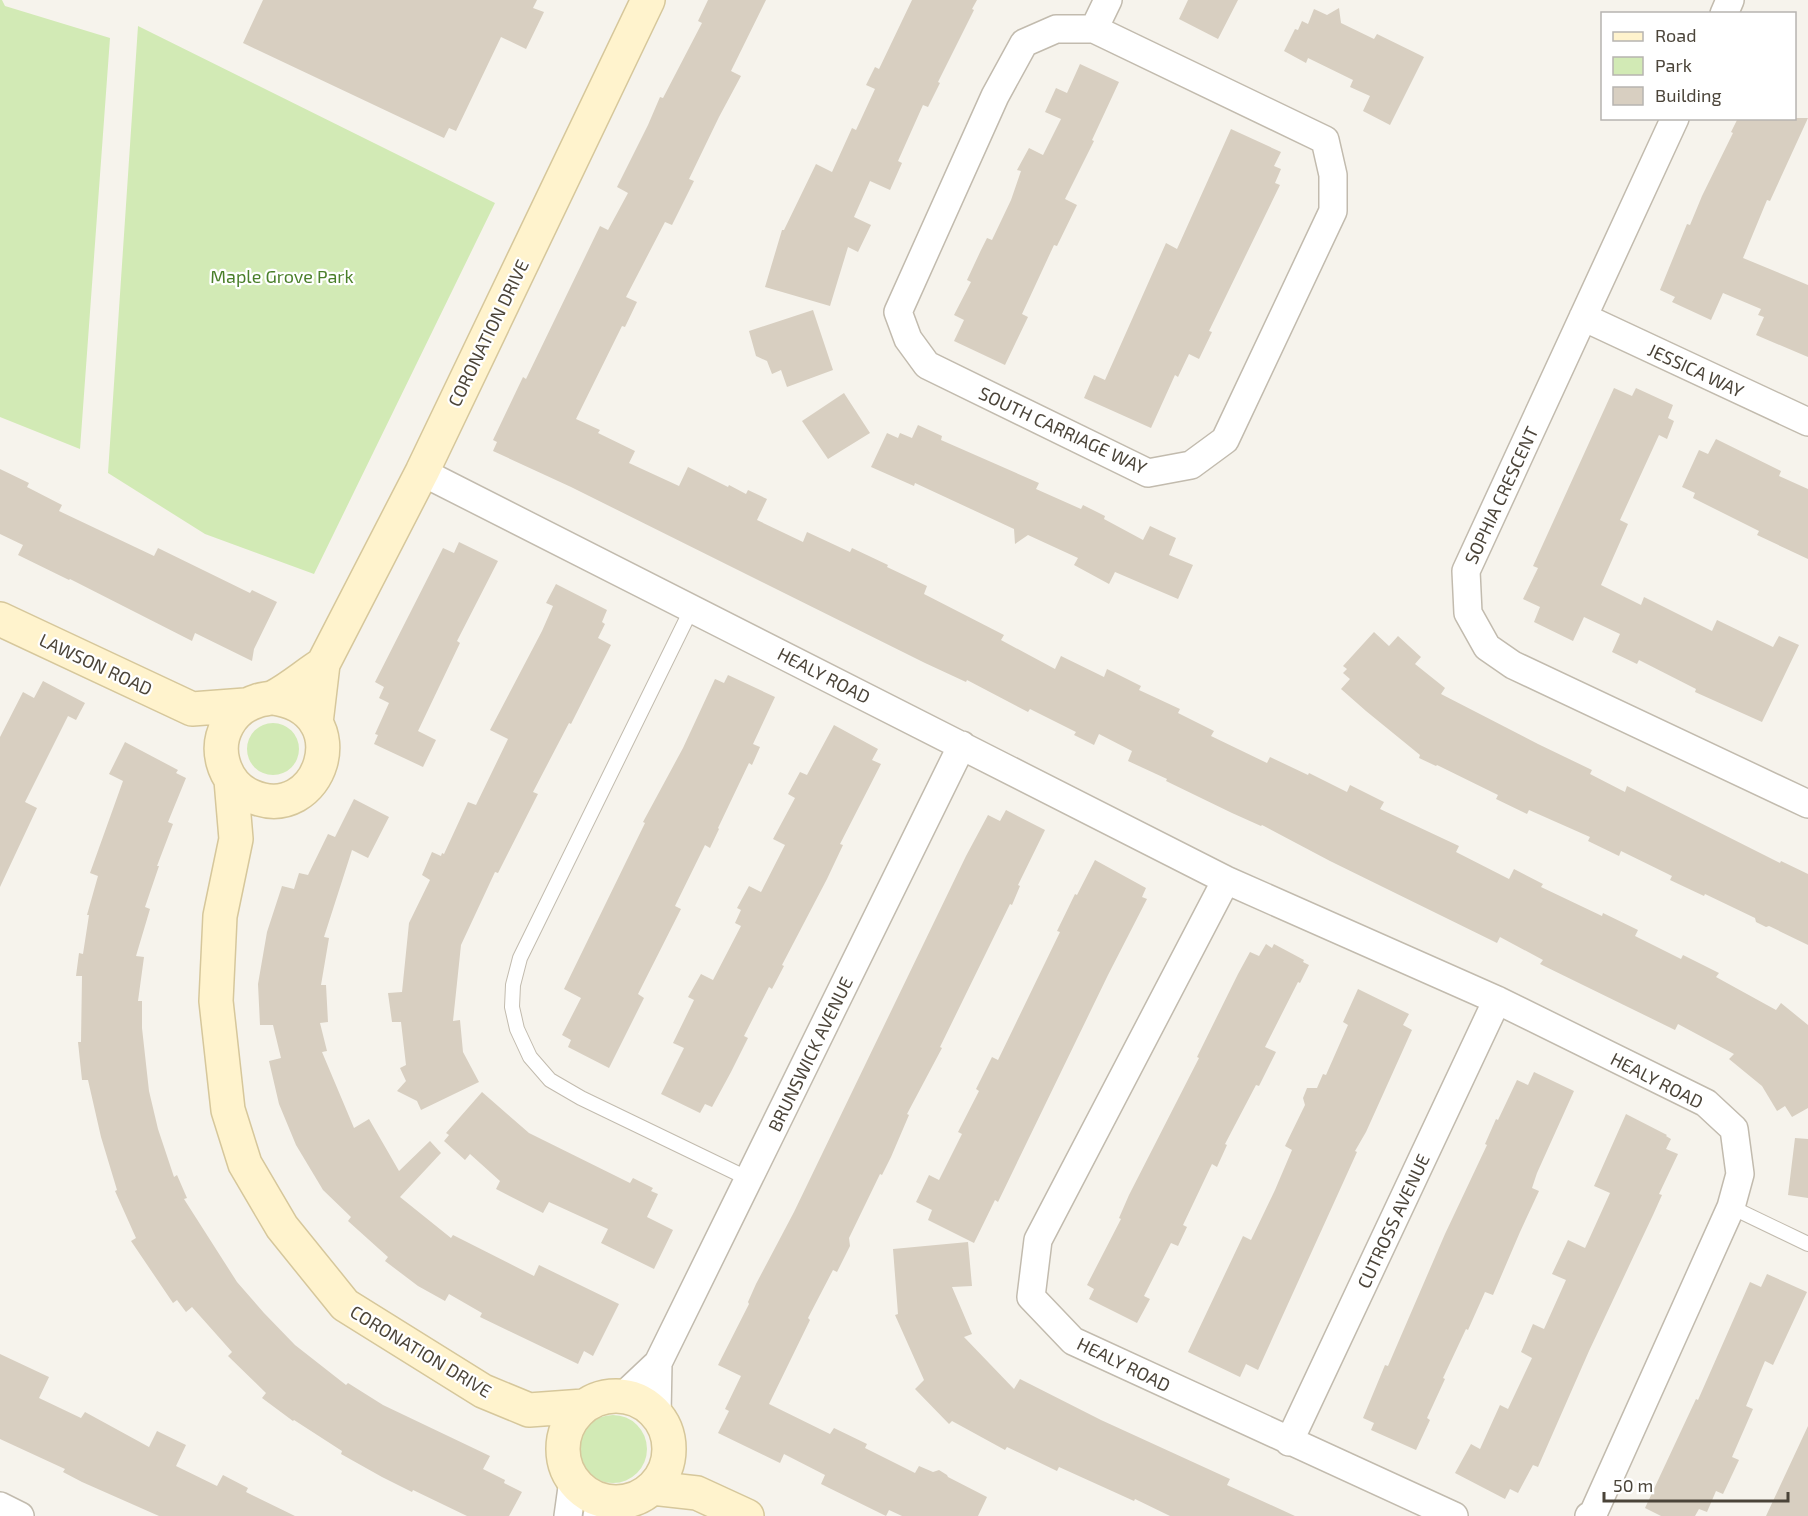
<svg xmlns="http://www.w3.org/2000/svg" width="1808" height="1516" viewBox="0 0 1808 1516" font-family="'Exo 2',sans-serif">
  <rect width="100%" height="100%" fill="#f6f3ec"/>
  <path fill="#d2eab5" d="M0,0H2L5,6L110,38L80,449L0,417Z
    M138,26L495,203L314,574L205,534L108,473Z
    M247 749a26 26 0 1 1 52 0a26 26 0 1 1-52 0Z
    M579 1449a34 34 0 1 1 68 0a34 34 0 1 1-68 0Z"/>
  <path fill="#d8cfc1" d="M263,0H537L533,8L544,12L526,49L501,37L456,131L449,128L444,138L243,43Z
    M708,0H766L731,71L741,76L719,117L689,179L694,181L672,225L665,222L626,297L637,302L625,327L622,326L576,419L600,430L598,433L635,451L629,463L679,486L688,467L728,487L729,485L746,494L748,490L767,499L757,520L803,542L807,532L850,552L852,548L888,565L887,567L927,586L924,594L1004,635L1001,640L1055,669L1061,656L1104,677L1107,669L1141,686L1139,690L1180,709L1178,713L1214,731L1211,736L1267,763L1270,757L1308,775L1309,773L1347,792L1350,785L1384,802L1380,809L1459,846L1456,852L1509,879L1514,869L1543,884L1541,887L1602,916L1603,913L1638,930L1635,936L1681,959L1683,955L1719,973L1716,977L1776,1010L1781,1003L1808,1025V1108L1792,1117L1785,1106L1777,1111L1762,1086L1729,1059L1734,1054L1678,1024L1675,1030L1540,964L1543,960L1500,937L1497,943L1330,861L1262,825L1261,826L1232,813L1166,781L1167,779L1128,761L1132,751L1099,734L1094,745L1074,735L1076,732L1030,709L1028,712L967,680L966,682L925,663L571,487L493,451L497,442L493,440L523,377L526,379L600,226L608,230L628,193L617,187L648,125L660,97L663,98L702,23L698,21Z
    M912,0H977L972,9L974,10L938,82L940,83L928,107L923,105L898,161L902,163L890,190L870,181L854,217L871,225L858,252L848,247L830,306L765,287L782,230H784L816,164L832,172L852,128L856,130L875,89L866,85L875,67L879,69Z
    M1188,0H1238L1218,39L1179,19Z
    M1339,8L1341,23L1374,39L1377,34L1424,57L1390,125L1363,111L1370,96L1350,87L1353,80L1308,58L1306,63L1284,51L1295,29L1298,30L1302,21L1308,24L1314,9L1327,15Z
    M1080,64L1119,82L1092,140L1094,141L1065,199L1077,205L1057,246L1054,245L1022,314L1028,317L1005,365L954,341L964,320L954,315L971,282L967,280L981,250L987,238L992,240L1011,200L1021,171L1017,170L1029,148L1043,155L1061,119L1045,112L1056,88L1067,93Z
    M1738,118H1808L1770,201L1767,200L1743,258L1808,285V357L1756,335L1764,317L1758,315L1761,309L1723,293L1711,320L1672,302L1675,297L1660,290L1687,224L1690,225L1702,196L1733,133L1731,132Z
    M1231,129L1281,152L1274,166L1281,169L1275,183L1280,185L1209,331L1212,332L1199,359L1189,354L1178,377L1175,375L1151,428L1084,398L1094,375L1105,380L1166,243L1177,249Z
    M813,310L833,370L787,387L781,370L772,374L767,361L756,356L749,331Z
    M1614,388L1632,396L1636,388L1673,405L1668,418L1674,421L1667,439L1659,435L1620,520L1628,524L1601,585L1641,605L1644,597L1712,631L1717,620L1773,647L1779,636L1799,645L1762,722L1695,692L1696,689L1639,660L1637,664L1612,652L1620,634L1584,617L1573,641L1534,622L1540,607L1523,599L1538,568L1533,566Z
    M844,393L870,433L828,459L802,421Z
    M918,425L942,436L941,440L1039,483L1036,489L1081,509L1083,505L1105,516L1104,519L1143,540L1150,526L1176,538L1169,555L1193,565L1178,599L1115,572L1109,584L1074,565L1078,558L1028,535L1015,544L1014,529L915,483L914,486L871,467L887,433L898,438L900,433L912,438Z
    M1716,439L1781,471L1779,476L1808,489V559L1757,535L1759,531L1693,498L1695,493L1682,487L1699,450L1708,454Z
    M0,469L29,483L27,487L62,505L59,511L154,556L158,548L250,593L252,590L277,602L254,649L252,661L195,633L192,641L70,579L69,580L18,555L23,545L0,534Z
    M459,542L498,561L457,641L460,643L418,731L436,740L423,767L374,744L378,735L375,734L389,703L379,698L384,687L375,682L443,548L454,553Z
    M556,584L607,610L602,622L605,624L598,638L611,645L571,724L569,723L533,792L538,794L498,873L495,872L461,945L453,1021L460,1020L463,1052L479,1082L421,1110L417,1101L397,1091L406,1081L400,1068L406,1065L401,1022H392L388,993L402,992L409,923L430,880L422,875L432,852L441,856L442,853L444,854L468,802L476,805L508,739L490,730L542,631L553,606L546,603Z
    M1374,632L1389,646L1398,636L1421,657L1415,664L1445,688L1441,694L1538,744L1592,770L1590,774L1625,792L1627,786L1780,863L1781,861L1808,874V945L1769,926L1766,927L1756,922L1755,918L1705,894L1704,896L1670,880L1672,876L1621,851L1619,856L1588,841L1590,837L1529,810L1527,814L1496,799L1498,795L1437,765L1436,766L1419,758L1420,755L1366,711L1341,689L1350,679L1343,673L1347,669L1343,666Z
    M728,675L775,697L753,744L760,747L752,765L749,763L718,828L719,829L710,848L705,845L675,906L681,909L638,994L644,998L609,1068L568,1047L571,1040L562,1035L581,998L564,989L645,823L643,822L683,748L715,679L724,683Z
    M43,681L85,703L76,720L68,716L25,802L37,808L0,887V737L23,692L34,698Z
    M834,725L878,749L872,760L881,764L840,844L843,845L827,879L782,965L784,966L772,989L769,987L744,1036L748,1038L731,1072L712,1107L705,1104L700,1113L661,1094L684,1048L673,1043L694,1000L688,997L701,974L713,980L741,926L735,923L741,910L737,908L749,886L761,892L785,845L773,839L795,798L788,794L800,772L807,775Z
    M125,742L178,770L176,773L186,778L168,822L173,824L157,866H159L145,907L150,909L136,956L144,957L138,1001H142V1028L149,1091L158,1129L174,1177L177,1175L187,1198L184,1199L237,1282L264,1313L295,1345L346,1385L348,1383L383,1405L490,1456L483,1469L505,1480L504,1483L522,1492L509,1516H467L413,1490L412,1492L382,1477L341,1454L342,1451L294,1420L293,1421L262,1398L266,1393L228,1356L232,1352L192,1307L186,1312L177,1300L173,1303L131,1241L136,1238L115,1191L117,1190L101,1137L88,1080H82L78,1042H81L82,976H76L79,953L83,954L89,915H87L98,876L90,873L123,781L109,774Z
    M354,799L389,817L368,858L352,850L324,937L329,938L321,985H326L328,1022L320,1023L327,1051L322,1052L354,1128L369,1119L399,1171L430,1141L441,1153L400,1197L451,1238L453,1235L534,1276L539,1265L619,1304L593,1356L584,1351L578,1364L480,1317L482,1313L449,1294L445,1301L418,1286L385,1261L388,1257L348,1221L351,1217L323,1190L296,1145L279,1104L269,1061L281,1058L273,1025H260L258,984L267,932L282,886L294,889L299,873L308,875L328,834L335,837Z
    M1006,810L1045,830L1018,885L1020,886L1012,905L1010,904L940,1047L942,1048L907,1114L909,1115L891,1157L882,1175L880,1174L849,1238L850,1246L837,1272L833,1270L808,1318L810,1320L769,1404L830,1434L834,1428L867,1444L865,1448L915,1473L919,1466L933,1472L939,1470L947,1475L948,1477L987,1497L978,1516H902L889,1510L886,1516L821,1484L825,1475L784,1454L780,1463L718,1433L729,1411L725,1409L741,1376L718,1365L749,1304L748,1302L756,1284L794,1212L966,856L988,815L1000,821Z
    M1095,860L1146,888L1142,897L1147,899L1108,975L998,1202L995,1200L974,1243L928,1220L932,1210L916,1202L929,1175L939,1180L962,1134L958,1132L979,1091L976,1089L992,1057L998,1060L1060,932L1057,931L1075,894L1077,895Z
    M1266,944L1272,948L1274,944L1304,960L1303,962L1309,965L1300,983L1298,982L1265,1047L1276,1052L1259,1086L1256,1085L1225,1144L1227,1145L1217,1167L1212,1164L1183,1225L1187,1227L1178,1246L1171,1243L1144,1296L1150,1299L1137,1323L1089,1299L1094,1289L1087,1285L1121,1219L1119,1218L1129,1195L1199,1058L1197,1057L1238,974L1250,952L1259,956Z
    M1358,989L1409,1014L1403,1025L1412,1030L1366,1132L1355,1151L1357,1152L1258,1370L1246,1364L1240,1377L1188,1352L1243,1236L1251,1240L1275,1190L1292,1150L1285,1146L1305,1105L1303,1098L1307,1088H1317L1323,1074L1326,1075L1348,1025L1343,1022Z
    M1534,1072L1574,1091L1537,1173L1532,1188L1539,1191L1520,1232L1493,1295L1485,1292L1468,1330L1466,1329L1443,1378L1445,1379L1427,1418L1430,1420L1416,1450L1371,1430L1374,1423L1363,1418L1385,1365L1388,1366L1445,1234L1487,1145L1485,1144L1496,1119L1498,1120L1517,1080L1528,1085Z
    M482,1092L529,1133L630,1183L633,1178L653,1188L651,1191L658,1194L647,1217L673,1230L654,1269L601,1243L608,1229L549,1202L543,1213L496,1189L500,1181L470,1154L465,1160L444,1141L449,1135L446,1133Z
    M1626,1114L1667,1135L1666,1136L1671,1139L1666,1149L1678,1154L1659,1194L1662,1195L1653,1215L1589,1351L1538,1467L1533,1465L1518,1493L1510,1489L1505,1499L1455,1473L1471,1444L1480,1449L1500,1405L1508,1409L1532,1358L1521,1352L1533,1324L1544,1329L1566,1280L1552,1274L1568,1240L1585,1248L1610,1193L1594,1186Z
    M1795,1138L1808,1139V1198L1788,1195Z
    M968,1242L972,1286L952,1287L972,1334L964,1337L1014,1389L1020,1379L1101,1420L1230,1479L1227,1485L1295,1516H1170L1135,1499L1134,1501L1059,1467L1057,1471L1007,1447L1005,1450L952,1421L949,1424L915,1389L924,1380L895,1315L898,1314L893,1249Z
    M1767,1274L1807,1292L1773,1365L1765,1361L1746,1406L1753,1409L1732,1457L1739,1460L1723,1494L1716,1491L1707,1512L1699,1509L1695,1516H1661L1645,1508L1696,1399L1698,1400L1750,1282L1761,1287Z
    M0,1354L49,1377L39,1398L81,1418L85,1412L149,1447L157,1431L186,1445L176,1466L217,1486L223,1475L248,1488L246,1492L295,1516H159L82,1482L63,1472L65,1469L0,1439Z
    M1808,1426V1516H1766Z"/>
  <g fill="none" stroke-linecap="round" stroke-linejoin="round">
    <g stroke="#c2bbae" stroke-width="16">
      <path id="lane" d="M692,608L520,958L513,985L512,1007L517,1029L530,1057L550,1080L581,1098L749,1179
        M1731,1207L1808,1244"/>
    </g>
    <g stroke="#c2bbae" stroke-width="30">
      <path id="street" d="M1724,14L1730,0
        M1056,29H1094L1325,140L1333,175V211L1225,440L1191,465L1148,473L927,365L908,339L898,312L995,96L1024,43Z
        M1094,29L1108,0
        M1675,118L1466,571L1468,613L1487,647L1513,665L1808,804
        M1583,317L1808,422
        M422,472L1226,880L1497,1000L1706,1103L1734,1129L1740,1174L1731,1207L1593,1514L1589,1516
        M1226,880L1038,1240L1031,1297L1073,1341L1454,1516
        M623,1396L658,1363L962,745
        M657,1415L658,1363
        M1289,1442L1497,1000
        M0,1506L20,1516
        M568,1516L573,1480
        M597,1516L611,1502"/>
    </g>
    <g stroke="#d6c79b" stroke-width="36">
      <path id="secondary" d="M0,619L192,709L245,705
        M273,698C360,710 320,827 251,796C237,790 227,777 223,762C216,736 231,709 257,701C262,699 269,699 274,697C291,688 307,674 323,664
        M316,723L323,664L422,472L648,0
        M231,780L236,839L220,916L216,1001L228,1110L245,1164L282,1227L345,1305L483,1391L529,1410L584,1406
        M563 1449a53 53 0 1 1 106 0a53 53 0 1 1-106 0Z
        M652,1488L697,1493L747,1516"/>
    </g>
    <use href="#lane" stroke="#fff" stroke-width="14"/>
    <use href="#street" stroke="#fff" stroke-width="27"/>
    <use href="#secondary" stroke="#fff3cd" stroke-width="33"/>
  </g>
  <g text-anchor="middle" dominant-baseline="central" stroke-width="4.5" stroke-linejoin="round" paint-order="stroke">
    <g font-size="18" fill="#4a7f2a" stroke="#fff">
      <text x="282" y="276">Maple Grove Park</text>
    </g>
    <g font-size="18" fill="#4b4439" stroke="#fff">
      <text transform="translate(488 333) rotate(-64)">CORONATION DRIVE</text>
      <text transform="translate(1696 370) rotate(25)">JESSICA WAY</text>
      <text transform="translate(1063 430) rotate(25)">SOUTH CARRIAGE WAY</text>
      <text transform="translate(1501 495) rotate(-65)">SOPHIA CRESCENT</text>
      <text transform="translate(96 664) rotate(25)">LAWSON ROAD</text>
      <text transform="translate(824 675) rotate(27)">HEALY ROAD</text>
      <text transform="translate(810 1054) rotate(-64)">BRUNSWICK AVENUE</text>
      <text transform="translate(1657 1080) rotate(27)">HEALY ROAD</text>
      <text transform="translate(1393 1221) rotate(-65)">CUTROSS AVENUE</text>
      <text transform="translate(421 1351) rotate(31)">CORONATION DRIVE</text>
      <text transform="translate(1124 1364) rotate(26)">HEALY ROAD</text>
    </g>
  </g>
  <rect x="1601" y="12" width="195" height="108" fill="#ffffff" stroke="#b7b4b0" stroke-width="1.5"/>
  <rect x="1613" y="32" width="30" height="9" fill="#fff3cd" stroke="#b7b4b0" stroke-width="1.5"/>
  <text x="1655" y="42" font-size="18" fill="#4b4439">Road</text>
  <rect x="1613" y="57" width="30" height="18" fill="#d2eab5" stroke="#b7b4b0" stroke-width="1.5"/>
  <text x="1655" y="72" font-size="18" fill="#4b4439">Park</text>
  <rect x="1613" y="87" width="30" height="18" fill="#d8cfc1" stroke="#b7b4b0" stroke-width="1.5"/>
  <text x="1655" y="102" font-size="18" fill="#4b4439">Building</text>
  <path d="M1604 1492v9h184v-9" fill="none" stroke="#4b4439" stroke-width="3"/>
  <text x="1613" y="1492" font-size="18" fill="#4b4439" stroke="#ffffff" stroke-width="4.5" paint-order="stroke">50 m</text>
</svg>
